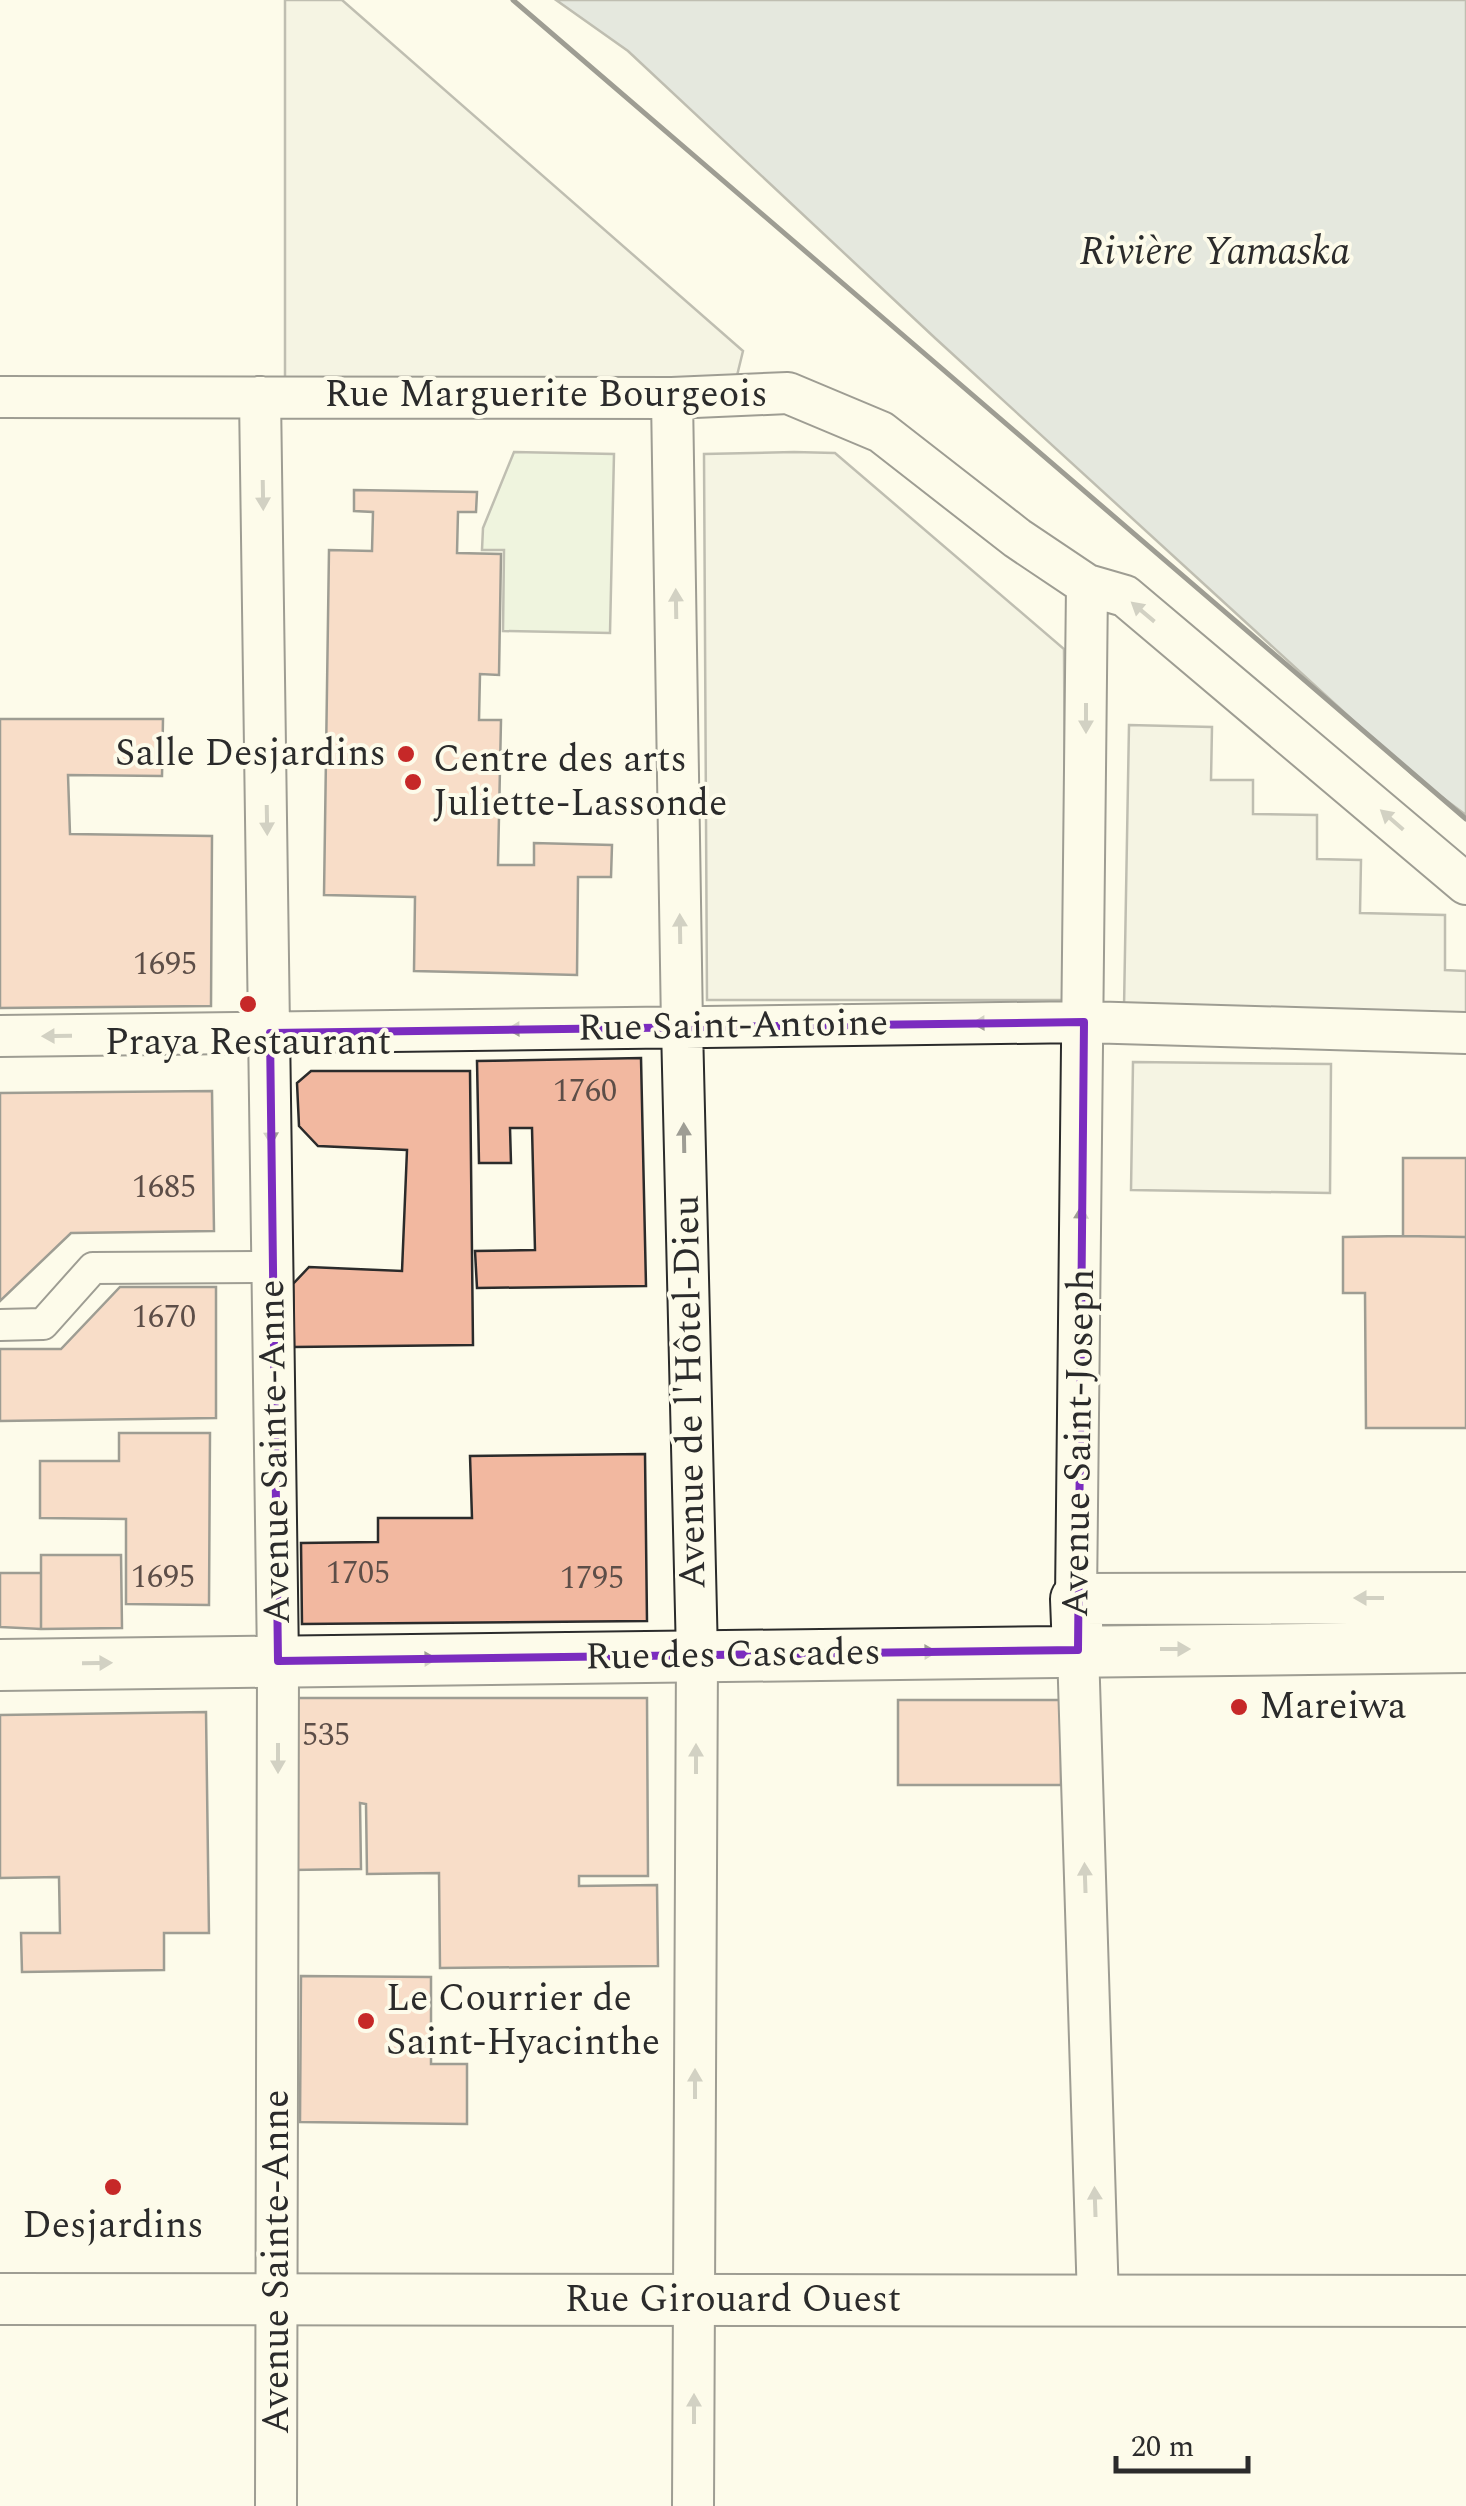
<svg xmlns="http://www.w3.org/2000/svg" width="1466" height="2506" viewBox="0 0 1466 2506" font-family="Spectral,serif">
  <rect width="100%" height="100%" fill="#fdfbea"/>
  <path fill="#deebd1" stroke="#74746e" stroke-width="2.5" d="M514,452L614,454L610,633L503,631L504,550H482L483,528Z"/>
  <path fill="#eceadb" stroke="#74746e" stroke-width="2.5" d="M285,0H342L743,351L733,392L285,391Z
    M794,452L835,453L1064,649L1066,1000H707L704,454Z
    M1129,725L1212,727L1211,780H1253V814L1317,815V859L1361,860L1360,913L1445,915V970L1466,971V1015L1124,1008Z
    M1133,1062L1331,1064L1330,1193L1131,1190Z"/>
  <path fill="#c7d0d0" stroke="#74746e" stroke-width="2.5" d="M556,0H1466V815L1415,777L935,338L628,51Z"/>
  <path fill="#f2b8a0" stroke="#2b2b2b" stroke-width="2.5" d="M354,490L477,492L476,512H458L457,553L501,554L499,675L480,674L479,720H501L498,865H534V843L612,845L611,877H578L577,975L414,971L415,897L324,895L329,550L372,551L373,512L354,511Z
    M0,719H163L162,776L68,775L70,834L212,836L211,1006L0,1008Z
    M641,1058L646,1286L477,1288L475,1251L535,1250L532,1128H510L511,1163H479L477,1061Z
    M311,1071H470L473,1345L294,1347L293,1284L309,1267L402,1271L407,1150L318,1146L299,1126L297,1083Z
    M212,1091L214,1231L71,1233L0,1301V1093Z
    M1403,1158H1466V1237L1403,1236Z
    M1403,1236L1466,1237V1428H1366L1365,1293H1343V1237Z
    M120,1287H216V1418L0,1421V1349H61Z
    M119,1433H210L209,1605L126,1604V1519L40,1518V1461H119Z
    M645,1454L647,1621L302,1624L301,1543L378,1542V1518H472L470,1456Z
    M41,1555H121L122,1628L41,1629Z
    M0,1573H41V1629L0,1627Z
    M298,1698H647L648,1876H579V1886L657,1885L658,1966L440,1968L439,1873L367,1874L366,1804L360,1803L361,1869L291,1870L289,1709Z
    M898,1700H1061V1785H898Z
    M206,1712L209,1933H164V1970L22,1972L21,1933H60L59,1877L0,1878V1715Z
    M301,1976L431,1977V2064H467V2124L300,2122Z"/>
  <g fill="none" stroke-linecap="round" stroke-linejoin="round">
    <g stroke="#2b2b2b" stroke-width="34">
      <path id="pedestrian" d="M0,1325L43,1324L93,1268L273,1267"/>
    </g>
    <g stroke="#2b2b2b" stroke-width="44">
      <path id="minor" d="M0,397L672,398L788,393L881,432L1017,538L1087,585L1125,596L1466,884
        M260,397L278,1661L276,2506
        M672,398L682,1027L697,1655L693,2506
        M0,1036L1084,1022L1466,1033
        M1076,1599L1087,585
        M1078,1650L1098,2300"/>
    </g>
    <g stroke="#2b2b2b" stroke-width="54">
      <path id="tertiary" d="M1078,1650L1076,1599L1466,1598
        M0,1665L1466,1647
        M0,2299L1466,2301"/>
    </g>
    <use href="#pedestrian" stroke="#fdfbea" stroke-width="30"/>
    <use href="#minor" stroke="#fdfbea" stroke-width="40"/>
    <use href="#tertiary" stroke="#fdfbea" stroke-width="50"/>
    <path stroke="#2b2b2b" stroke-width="5" d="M513,0L1466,819"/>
  </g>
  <defs><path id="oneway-solid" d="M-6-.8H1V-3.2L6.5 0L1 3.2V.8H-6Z" transform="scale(2.5)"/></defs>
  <g fill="#9e9d94">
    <use href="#oneway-solid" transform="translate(263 495) rotate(89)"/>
    <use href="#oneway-solid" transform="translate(676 604) rotate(-91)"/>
    <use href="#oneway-solid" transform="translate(1143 612) rotate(-140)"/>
    <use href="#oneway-solid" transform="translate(1086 718) rotate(90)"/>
    <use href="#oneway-solid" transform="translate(267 820) rotate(89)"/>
    <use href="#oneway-solid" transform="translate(1392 820) rotate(-139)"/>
    <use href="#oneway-solid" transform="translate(680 929) rotate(-91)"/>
    <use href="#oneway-solid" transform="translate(987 1023) rotate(179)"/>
    <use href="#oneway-solid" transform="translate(522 1029) rotate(179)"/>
    <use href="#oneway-solid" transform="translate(57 1036) rotate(179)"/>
    <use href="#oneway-solid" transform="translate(271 1130) rotate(89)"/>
    <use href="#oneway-solid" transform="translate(684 1138) rotate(-91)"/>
    <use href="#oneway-solid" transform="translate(1081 1221) rotate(-89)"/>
    <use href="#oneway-solid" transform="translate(1369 1598) rotate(180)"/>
    <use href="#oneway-solid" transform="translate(1175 1649)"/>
    <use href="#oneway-solid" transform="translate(922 1652) rotate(-1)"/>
    <use href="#oneway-solid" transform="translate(422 1659) rotate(-1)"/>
    <use href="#oneway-solid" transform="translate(97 1663) rotate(-1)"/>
    <use href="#oneway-solid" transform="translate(278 1758) rotate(90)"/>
    <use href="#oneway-solid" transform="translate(696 1759) rotate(-90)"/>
    <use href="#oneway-solid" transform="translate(1085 1878) rotate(-92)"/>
    <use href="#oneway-solid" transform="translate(695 2084) rotate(-90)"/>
    <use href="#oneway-solid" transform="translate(1095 2202) rotate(-92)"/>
    <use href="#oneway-solid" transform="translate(694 2409) rotate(-90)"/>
  </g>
  <path d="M0 0H1466V2506H0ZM1084,1022L1078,1650L278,1661L270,1033Z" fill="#fdfbea" fill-opacity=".55" fill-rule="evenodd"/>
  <path fill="none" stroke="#7b2cbf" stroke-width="8" stroke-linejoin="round" d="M1084,1022L1078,1650L278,1661L270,1033Z"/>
  <g fill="#c62828" stroke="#fdfbea" stroke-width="4">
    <circle cx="406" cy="754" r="10"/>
    <circle cx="413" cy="782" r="10"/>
    <circle cx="248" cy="1004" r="10"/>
    <circle cx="1239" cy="1707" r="10"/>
    <circle cx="366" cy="2021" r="10"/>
    <circle cx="113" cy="2187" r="10"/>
  </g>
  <g text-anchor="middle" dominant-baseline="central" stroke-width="8" stroke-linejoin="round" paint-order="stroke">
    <g font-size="32" fill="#5d4e48">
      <text x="165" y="964">1695</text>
      <text x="585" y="1091">1760</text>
      <text x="164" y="1187">1685</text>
      <text x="164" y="1317">1670</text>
      <text x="358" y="1573">1705</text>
      <text x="163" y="1577">1695</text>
      <text x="592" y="1578">1795</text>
      <text x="326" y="1735">535</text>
    </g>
    <g font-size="38" fill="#2b2b2b" stroke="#fdfbea">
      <text x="546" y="395">Rue Marguerite Bourgeois</text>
      <text transform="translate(733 1026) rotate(-1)">Rue Saint-Antoine</text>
      <text transform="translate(690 1392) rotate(-91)">Avenue de l'Hôtel-Dieu</text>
      <text transform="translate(1079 1443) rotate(-89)">Avenue Saint-Joseph</text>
      <text transform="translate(275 1452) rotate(-91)">Avenue Sainte-Anne</text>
      <text transform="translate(733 1655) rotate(-1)">Rue des Cascades</text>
      <text transform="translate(277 2262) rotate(-90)">Avenue Sainte-Anne</text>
      <text x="733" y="2300">Rue Girouard Ouest</text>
    </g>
    <g font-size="38" fill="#2b2b2b" stroke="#fdfbea" text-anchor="start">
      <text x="386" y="754" text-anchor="end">Salle Desjardins</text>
      <text x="433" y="760">Centre des arts<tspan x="433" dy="44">Juliette-Lassonde</tspan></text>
      <text x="248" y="1043" text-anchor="middle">Praya Restaurant</text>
      <text x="1259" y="1707">Mareiwa</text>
      <text x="386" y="1999">Le Courrier de<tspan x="386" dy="44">Saint-Hyacinthe</tspan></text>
      <text x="113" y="2226" text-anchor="middle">Desjardins</text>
    </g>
    <g font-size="40" font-style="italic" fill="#2b2b2b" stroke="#fdfbea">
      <text x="1215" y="252">Rivière Yamaska</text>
    </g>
  </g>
  <path d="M1116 2456v15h132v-15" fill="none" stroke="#2b2b2b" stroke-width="5"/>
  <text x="1131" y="2456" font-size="30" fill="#2b2b2b" stroke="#fdfbea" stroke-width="8" paint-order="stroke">20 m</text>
</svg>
